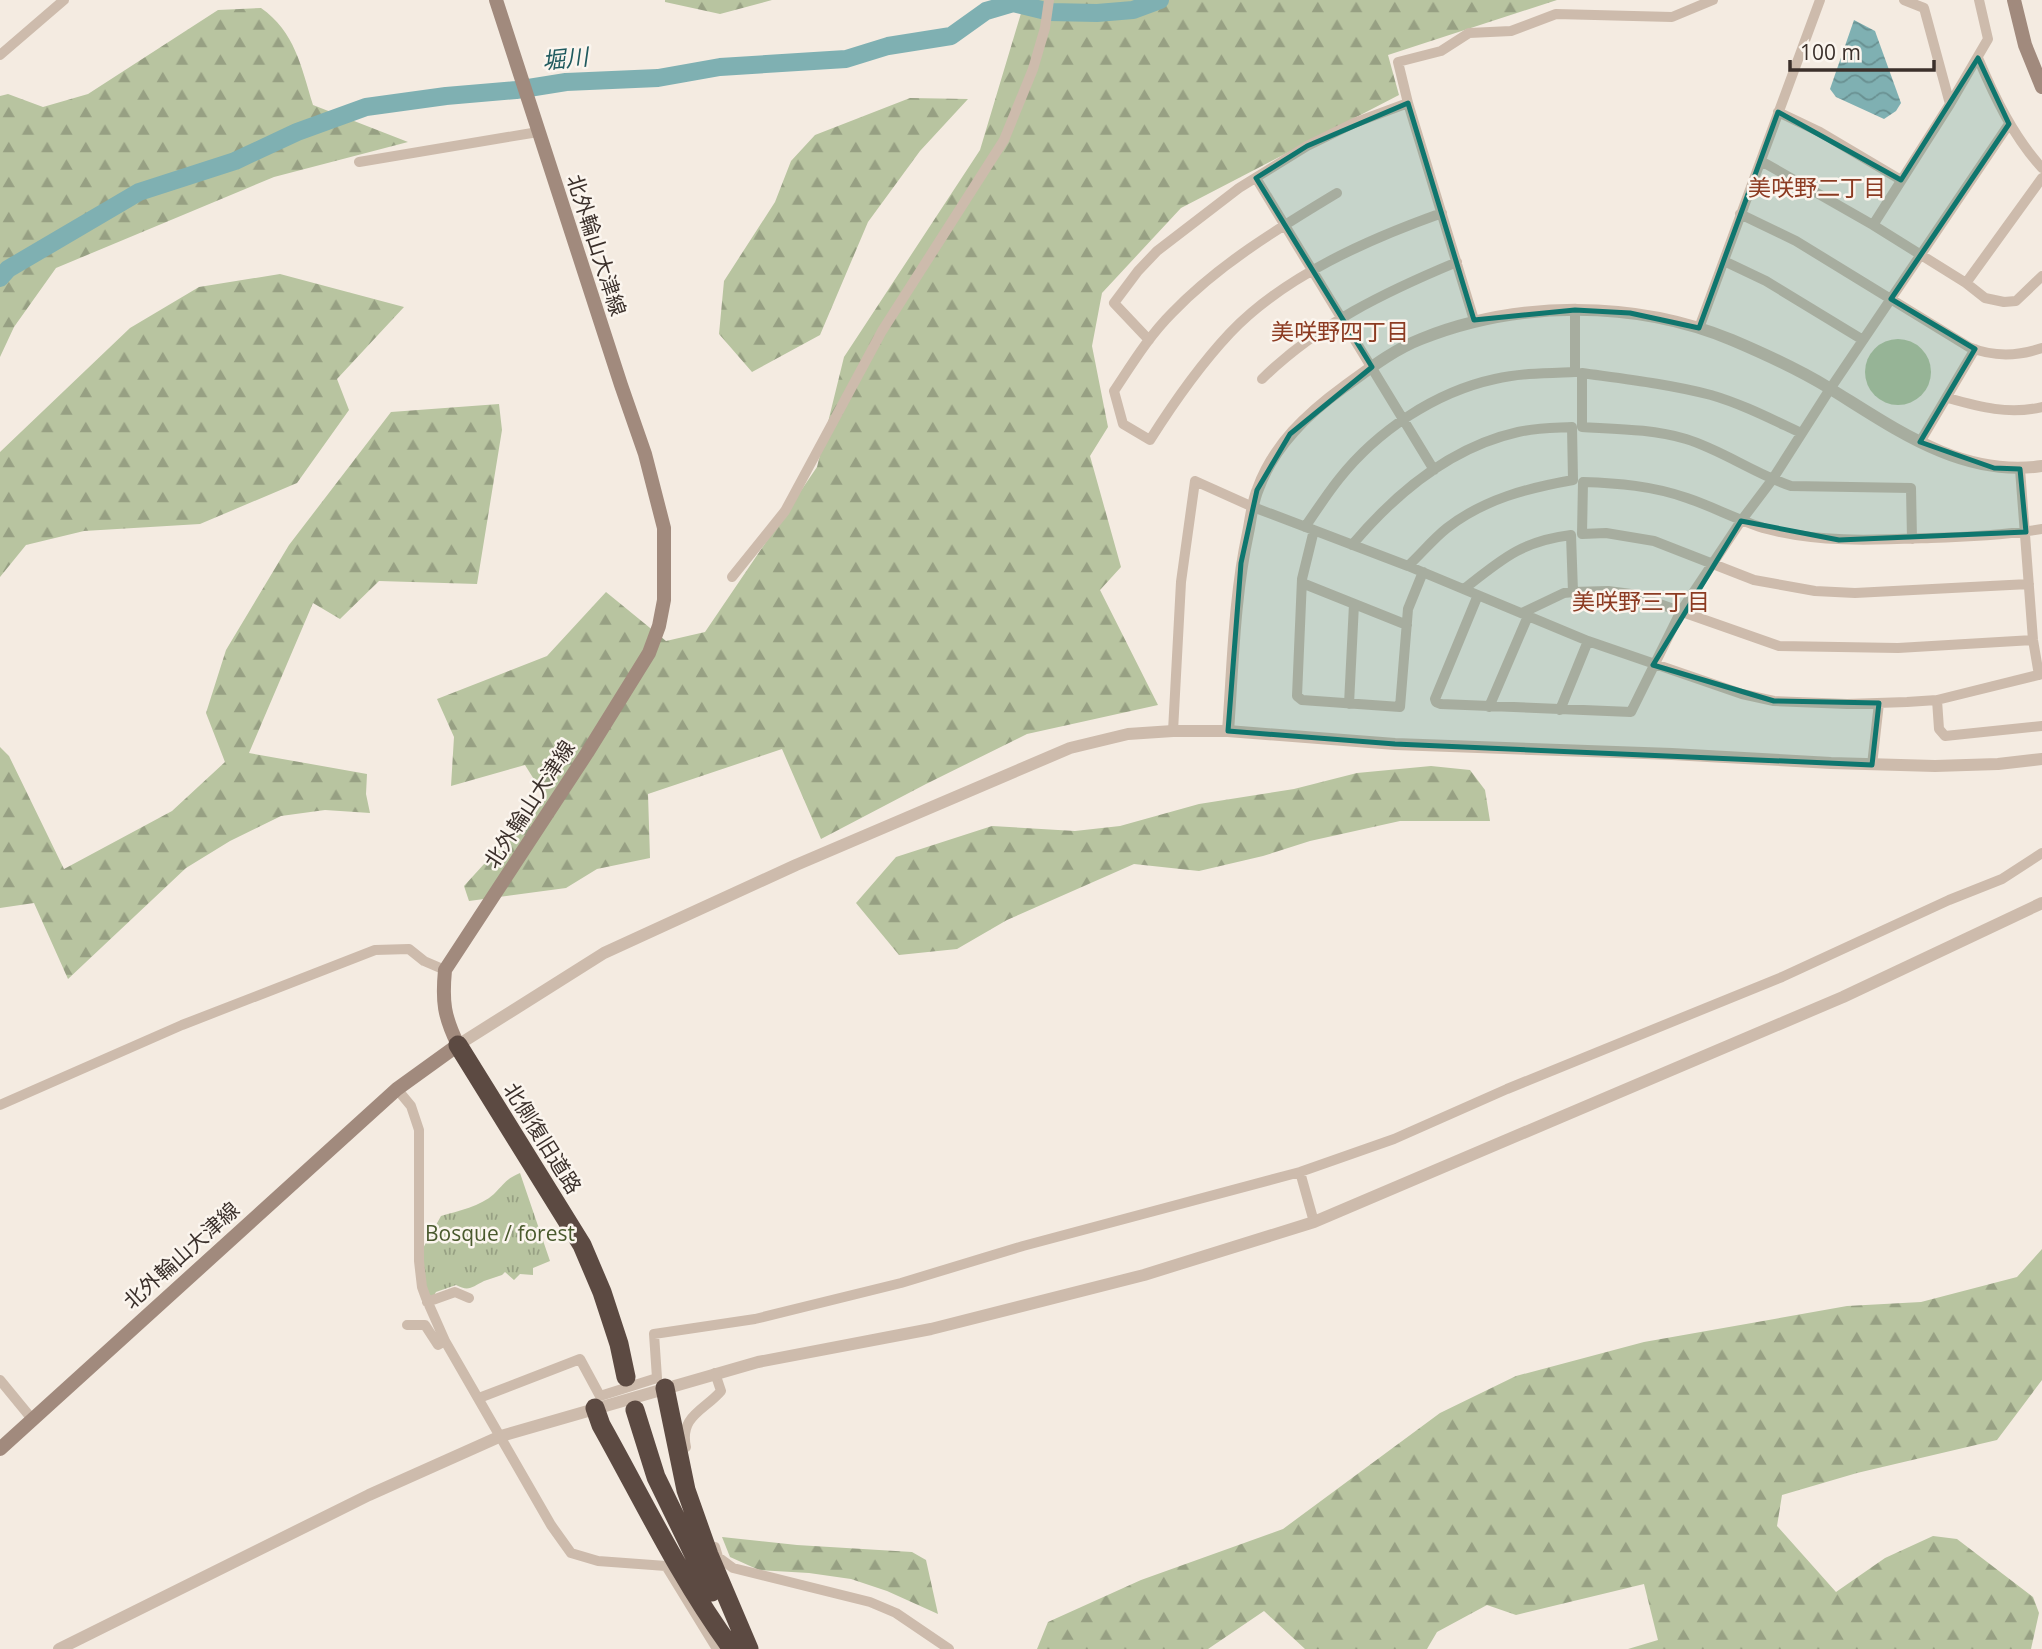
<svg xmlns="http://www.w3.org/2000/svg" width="2042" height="1649" viewBox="0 0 2042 1649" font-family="'Open Sans','Noto Sans JP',sans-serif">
  <defs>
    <pattern id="forest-firs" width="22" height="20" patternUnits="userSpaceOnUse" patternTransform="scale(1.75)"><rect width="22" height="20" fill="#b8c4a0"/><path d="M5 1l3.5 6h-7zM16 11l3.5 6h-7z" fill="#97a083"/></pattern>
    <pattern id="park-tufts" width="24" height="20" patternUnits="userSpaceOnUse" patternTransform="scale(1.75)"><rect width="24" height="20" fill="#b8c4a0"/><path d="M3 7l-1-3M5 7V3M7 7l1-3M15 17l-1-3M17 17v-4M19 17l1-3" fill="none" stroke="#97a083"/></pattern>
    <pattern id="water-waves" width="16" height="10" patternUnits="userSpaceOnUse" patternTransform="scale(1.75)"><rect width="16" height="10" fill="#7fb0b2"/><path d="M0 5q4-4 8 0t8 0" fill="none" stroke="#699091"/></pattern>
  </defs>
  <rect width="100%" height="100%" fill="#f4ebe1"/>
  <path fill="#b8c4a0" d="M1865 372a33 33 0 1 1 66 0a33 33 0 1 1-66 0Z"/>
  <path fill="url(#forest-firs)" d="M665,0H772L720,14L665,2Z
    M1025,0H1557L1388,55L1399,95L1181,208L1102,293L1092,346L1108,427L1090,456L1121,567L1100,590L1158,705L1027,734L926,784L821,839L782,749L648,794L650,858L597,869L566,888L469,901L464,886L545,797L525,765L451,786L454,737L437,699L547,656L606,592L666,641L705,632L817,467L844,357L980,150Z
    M261,8C295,32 301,66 313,105L408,142L274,177L56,268L14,327L0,357V96L8,94L43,107L88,94L218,10Z
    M910,98L968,99L920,151L868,222L820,335L752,372L719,334L724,281L775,202L791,161L815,135Z
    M280,274L404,307L337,379L349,410L297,483L200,524L84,531L26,545L0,577V452L130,328L199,287Z
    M499,404L502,430L477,584L379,581L340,619L313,603L249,753L367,774L366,794L370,813L325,810L281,816L230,841L186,868L68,979L34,903L0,908V747L9,756L64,869L172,811L225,762L206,713L226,650L289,545L391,412Z
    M1431,766L1470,770L1485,790L1490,821H1400L1310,841L1263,856L1199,871L1134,864L1007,920L957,949L899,955L856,903L896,857L992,826L1075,831L1120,826L1199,804L1294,789L1357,773Z
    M2042,1249V1380L1997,1440L1857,1473L1782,1495L1777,1526L1836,1592L1885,1558L1933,1536L1957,1539L2033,1597L2039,1613L2031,1649H1628L1658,1640L1644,1584L1516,1615L1487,1605L1437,1632L1427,1649H1305L1264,1611L1208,1649H1037L1048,1622L1141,1580L1283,1529L1440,1413L1516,1376L1644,1342L1847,1306L1921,1302L2017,1277Z
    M722,1537L797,1545L912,1552L926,1560L938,1614L887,1591L851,1579L809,1573L759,1570L730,1557Z"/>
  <path fill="url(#park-tufts)" d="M520,1173L550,1261L533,1268V1275L520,1274L514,1280L505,1272L502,1275C496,1277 490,1279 484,1281C472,1287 469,1292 456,1285L436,1292L427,1307L422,1250L441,1216C458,1211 481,1206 494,1194C505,1183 506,1179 520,1173Z"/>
  <path fill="url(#water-waves)" d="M1854,20L1875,31L1901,103L1896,111L1884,119L1836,97L1830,89Z"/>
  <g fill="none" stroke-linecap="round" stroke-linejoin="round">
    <path stroke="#7fb0b2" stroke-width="18" d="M0,278L8,269L139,192L235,161L297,132L366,107L446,96L516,90L566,82L658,78L720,67L846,59L888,46L951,36L986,11L1013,3L1050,12L1097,13L1133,10L1160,0"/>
    <path stroke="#cdbbac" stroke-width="10" d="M1904,0L1924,8L1950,104
      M0,55L64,0
      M1978,58C1995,98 2013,136 2042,168
      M1778,112L1820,132L1901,180
      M1761,161L1873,225L1966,283L1985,298L2004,302L2016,301L2042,276
      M359,162L538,132
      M1256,178L1434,470
      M1337,193C1279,228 1219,264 1172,313C1149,336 1132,364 1114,391L1123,424L1150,440C1174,402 1199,366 1230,333C1284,276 1369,239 1442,213
      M1740,214L1796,241L1969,347C1993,357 2019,356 2042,348
      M1873,225L1950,104L1988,39L1979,0
      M1724,261L1766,281L1863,340
      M1966,283L2042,178
      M1474,320L1408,103L1398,62L1441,51L1469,33L1511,31L1556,14L1672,17L1713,0
      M1699,328L1820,0
      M1149,340L1114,303L1138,271L1157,251L1239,188L1307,146L1354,123L1408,103
      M1262,379C1318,324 1385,292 1457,262
      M1948,398C1980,407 2009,415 2042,407
      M1801,433C1771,419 1742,404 1711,395C1669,384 1625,379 1582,373V427C1617,429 1652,429 1686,439C1722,450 1755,474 1791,486L1911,488L1912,539
      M1920,442L1975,349
      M2020,469L2033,640L2039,675
      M1305,527C1316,511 1327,494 1339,479C1377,431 1435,392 1495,379C1521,373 1549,373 1575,372V310
      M1314,530L1302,579L1297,696L1302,700L1400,707L1408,609L1423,572
      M1352,545C1395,494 1451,447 1518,432C1535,428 1554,428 1572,427L1573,480C1528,488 1484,499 1447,528C1433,539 1421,554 1408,566
      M732,577L785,511L882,331L1004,140L1033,69L1045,28L1049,0
      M1302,583L1407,625
      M2029,584L1855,593L1815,591L1754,580L1654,541L1606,533L1582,534L1583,482C1618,483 1653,486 1687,498C1714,507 1739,521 1767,529C1821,543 1875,540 1931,538C1968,537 2005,535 2042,529
      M1464,589C1502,559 1522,541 1571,535L1573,592
      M1478,595L1435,699L1436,702L1441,704L1631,712L1681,611L1741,521L1772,480L1830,389L2009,124
      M1522,613L1564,593L1573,592L1608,591L1631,594L1779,646L1898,648L2033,640
      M1937,700L1939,729L1945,736L2042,726
      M1349,704L1354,604
      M1489,707L1528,616
      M1560,710L1588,641
      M1173,731L1181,582L1195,481L1253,507L1408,566L1588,641L1742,694L1774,701L1847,704L1907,702L1937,700L2042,674
      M1872,765L1879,703
      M397,1089L411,1106L419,1130V1261L422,1287L426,1298L445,1341L551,1525L571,1553L598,1561L666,1566L717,1649
      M0,1105L182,1025L375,950L409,949L424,961L445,970
      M1300,1172L1314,1222
      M427,1302L455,1292L469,1298
      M407,1325H425L438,1345L445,1341
      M0,1380L32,1419
      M479,1398L580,1359L600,1396L657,1378L654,1334L755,1319L901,1283L1023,1246L1300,1172L1394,1139L1507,1089L1782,977L1949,900L2002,879L2042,853
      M686,1447C679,1416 705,1410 721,1391L715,1373
      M715,1547L718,1557L733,1568L870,1602L896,1613L949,1649"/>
    <path stroke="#cdbbac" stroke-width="12" d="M1228,731C1233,665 1234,598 1248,533C1251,519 1252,503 1258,489C1274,445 1307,414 1344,387C1369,369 1393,350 1421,339C1518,300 1636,300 1732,340C1765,354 1798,369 1829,388C1894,428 1961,478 2042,466
      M458,1045L604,953L796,865L1070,748L1128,734L1173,731H1228L1395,744L1672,754L1831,763L1935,766L1998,764L2042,759
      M59,1649L369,1495L501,1436L758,1362L931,1329L1144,1275L1314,1222L1843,997L2042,903"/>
    <path stroke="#a18a7d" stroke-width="14" d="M2014,0L2025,45L2042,87
      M0,1449L397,1089L458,1045C444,1016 442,1002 445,970L587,753L649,653L659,626L664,600V528L645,454L621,385L496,0"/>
    <path stroke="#5c4a42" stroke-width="19" d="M458,1045L582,1245L602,1292L619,1344L626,1377
      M665,1388L686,1490L709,1555L749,1649
      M595,1408L601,1425C643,1500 681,1580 732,1649
      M635,1410L656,1477L712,1592"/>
  </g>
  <path fill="#0f766e" fill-opacity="0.2" stroke="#0f766e" stroke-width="5" stroke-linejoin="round" d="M1978,58L2009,124L1891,299L1975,349L1920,442L1994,468L2020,469L2026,532L1839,540L1741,521L1653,665L1774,701L1879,703L1872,765L1395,744L1228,731L1241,563L1257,490L1290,434L1372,367L1256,178L1307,146L1408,103L1474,320L1575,310L1630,313L1699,328L1778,112L1901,180Z"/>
  <g text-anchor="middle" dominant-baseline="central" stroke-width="5" stroke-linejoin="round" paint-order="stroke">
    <g font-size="21" fill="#3b302b" stroke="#fbf5ee">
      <text transform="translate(597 245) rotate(72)">北外輪山大津線</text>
      <text transform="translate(529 804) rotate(-57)">北外輪山大津線</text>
      <text transform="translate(543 1138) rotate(58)">北側復旧道路</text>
      <text transform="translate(181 1255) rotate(-42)">北外輪山大津線</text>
    </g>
    <g font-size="21" fill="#4a5a2e" stroke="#fbf5ee">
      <text x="500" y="1233">Bosque / forest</text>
    </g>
    <g font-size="23" font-style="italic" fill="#1f5a5e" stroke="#fbf5ee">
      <text transform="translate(565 58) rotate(-6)">堀川</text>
    </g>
    <g font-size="23" fill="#8c3b22" stroke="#fbf5ee">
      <text x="1817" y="187">美咲野二丁目</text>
      <text x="1340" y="331">美咲野四丁目</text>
      <text x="1641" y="601">美咲野三丁目</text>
    </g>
  </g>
  <path d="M1790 60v10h144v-10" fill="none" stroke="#3b302b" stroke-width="3.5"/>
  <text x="1800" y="60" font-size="21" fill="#3b302b" stroke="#fbf5ee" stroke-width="5" paint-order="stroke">100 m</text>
</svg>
